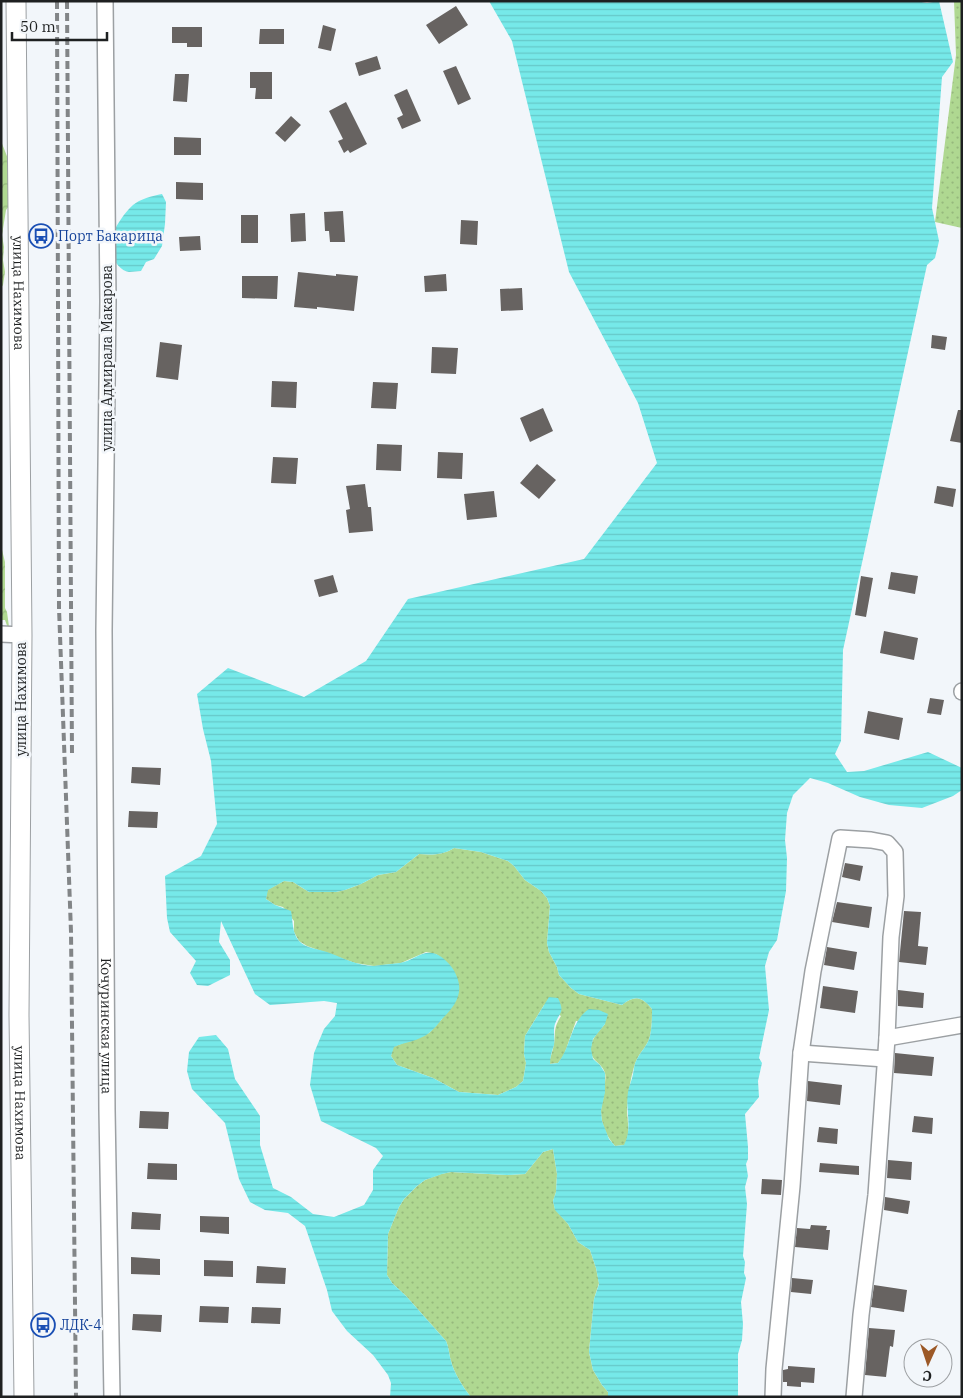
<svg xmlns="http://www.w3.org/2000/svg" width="963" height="1398" viewBox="0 0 963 1398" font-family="'IBM Plex Serif',serif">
  <defs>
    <pattern id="grass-dots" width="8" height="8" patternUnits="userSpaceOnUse" patternTransform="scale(1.25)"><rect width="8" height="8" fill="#afd891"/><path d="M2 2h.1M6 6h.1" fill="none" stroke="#96b97d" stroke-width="1.8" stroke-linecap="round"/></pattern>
    <pattern id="forest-crowns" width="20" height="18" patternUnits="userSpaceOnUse" patternTransform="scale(1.25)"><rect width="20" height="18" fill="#afd891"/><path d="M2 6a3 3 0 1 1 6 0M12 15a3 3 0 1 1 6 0" fill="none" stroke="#96b97d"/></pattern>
    <pattern id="water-rules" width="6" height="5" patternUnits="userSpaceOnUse" patternTransform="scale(1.25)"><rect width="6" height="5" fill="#76e9e9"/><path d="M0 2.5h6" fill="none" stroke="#66c8c8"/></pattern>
  </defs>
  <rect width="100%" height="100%" fill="#f2f6fa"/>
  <path fill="url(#grass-dots)" d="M954,1H962V228L935,222L956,55Z
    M454,848L481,852L508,861L514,866L525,880L541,891L547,898L550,906L547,943L549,952L557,967L559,975L571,988L579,994L622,1005C634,995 642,996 652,1009C652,1018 652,1027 650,1036C648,1045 641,1051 637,1059C634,1065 631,1078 630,1085C629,1093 627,1104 627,1112C628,1124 630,1134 625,1145L615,1146C607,1137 601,1124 601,1111C602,1102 605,1094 605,1084C605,1081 606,1076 605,1073C602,1062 589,1061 591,1047C592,1038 599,1031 605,1024L576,1021L564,1055L558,1063L549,1064C550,1057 553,1051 554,1044C556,1030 553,1029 561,1016L544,1005L525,1036L524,1054L526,1063L523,1081L516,1087L498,1095L459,1092L433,1078L397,1065L391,1056L393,1047L429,1033L442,1019L451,967L444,960L436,954L426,952L401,963L374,966L355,963L307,946L299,941L294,932V921L283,907L275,905L266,899L267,890L284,881L293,882L309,892H336L345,890L361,884L378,875L396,872L419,854C432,855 443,855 454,848Z
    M553,1149L557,1174L556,1192L553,1201L555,1209L568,1224L578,1242L590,1250L596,1268L599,1283L594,1299L589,1352L593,1370L602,1385L608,1392V1397H471C464,1389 453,1371 451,1361C449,1354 449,1348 446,1341L406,1296L392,1283L387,1275L388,1234L399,1207L404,1199L417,1186L425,1180L441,1174L451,1172L507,1175L525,1174L543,1152Z"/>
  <path fill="url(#forest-crowns)" d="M1,141L12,169L9,206L6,210L2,235L4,247L3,260L5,272L3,285L1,288Z
    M1,546L5,562V608L7,612L10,634L5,620H1Z"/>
  <path fill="url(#water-rules)" fill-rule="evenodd" d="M489,1H916L927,3L939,1L953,62L942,77L932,208L939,241L935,258L927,265L843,650L841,741L835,754L847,772L864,771L928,752L962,768V790L953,796L922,808L889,805L860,797L828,783L810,778L793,795L787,813L785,840L787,858L786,891L777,940L769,952L765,966L769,1010L759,1058L762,1063L758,1081L759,1097L745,1114L748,1147V1159L746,1164L748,1176L745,1187L747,1204L743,1256L745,1262L744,1273L746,1278L741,1302L743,1324L742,1340L738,1354V1397H608V1392L602,1385L593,1370L589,1352L594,1299L599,1284L596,1268L590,1250L578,1242L568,1224L555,1210L553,1201L556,1192L557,1174L553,1149L543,1152L525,1174L507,1175L451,1172L442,1174L425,1180L417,1186L404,1199L399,1207L388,1234L387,1275L392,1283L406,1296L446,1341C449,1348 449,1354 451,1361C453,1371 464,1389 471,1397H390L391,1383L388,1375L373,1355L347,1331L332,1311L327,1290L305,1226L288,1213L265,1210L250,1202L239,1179L225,1123L192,1089L187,1071L189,1052L199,1037L216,1035L228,1049L235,1079L260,1116V1145L273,1188L291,1197L313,1214L334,1217L364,1205L373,1190V1170L383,1156L376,1148L321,1121L310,1085L314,1053L324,1029L335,1016L337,1003L324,1001L270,1005L255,994L221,921L219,942L230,960V975L208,986L197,985L190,973L196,961L170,932L167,918L165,876L201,856L217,824L211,761L203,729L197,694L228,668L304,697L366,661L408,599L584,559L657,463L638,403L569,272L512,41ZM454,848L481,852L508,861L514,866L525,880L541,891L547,898L550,906L547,943L549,952L557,967L559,975L571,988L579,994L622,1005C634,995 642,996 652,1009C652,1017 652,1027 650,1036C648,1045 641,1051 637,1059C634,1064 634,1069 633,1074C632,1080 629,1086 628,1092C625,1110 633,1128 624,1145L615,1146L609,1139L602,1121L601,1111L605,1092V1073L600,1065L593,1059L591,1049L593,1039L605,1024L608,1014L599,1010L589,1009C570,1022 572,1045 558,1063L550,1064C550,1057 552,1051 554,1045C555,1038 553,1030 555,1024C560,1011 565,1013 558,998L549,997L525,1036L524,1054L526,1063L523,1081L516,1087L498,1095L459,1092L433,1078L397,1065L391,1056L394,1047C405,1042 419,1041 429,1033C434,1029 438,1024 442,1019C457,1004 466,990 453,969C449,963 443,957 436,954C423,949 413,961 400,963C394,964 388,964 381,965C379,965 376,966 374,966C358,966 341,957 327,952C318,949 305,948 299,941C292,933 293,921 291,911L275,905L266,899L268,890L284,881L293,882L309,892H336L345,890L361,884L378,875L396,872L419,854C432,855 443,855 454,848Z
    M162,194L166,202L165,224L162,246L154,259L146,262L141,271C137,271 133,272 129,272C116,270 107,250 111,238C115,227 124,213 133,205C140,199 152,196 162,194Z"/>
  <path fill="#676361" d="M456,6L468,25L439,44L426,25Z
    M323,25L336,29L331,51L318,48Z
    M172,27H202V47H187V43H172Z
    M260,29H284V44H259Z
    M377,56L381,69L359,76L355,63Z
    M456,66L471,99L458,105L443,71Z
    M250,72H272V99H255L256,88H250Z
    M175,74H189L187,102L173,101Z
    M407,89L421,121L402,129L397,118L403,115L394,95Z
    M346,102L367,144L350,153L348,150L344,153L338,141L343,139L329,111Z
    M291,116L301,125L285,142L275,133Z
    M174,137L201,138V155H174Z
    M176,182L203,183V200L176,199Z
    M343,211L345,242H330L329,231H325L324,212Z
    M305,213L306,241L291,242L290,214Z
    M241,215H258V243H241Z
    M461,220L478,221L477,245L460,244Z
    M200,236L201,250L180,251L179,237Z
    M298,272L336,276V274L358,276L354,311L317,307V309L294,307Z
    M446,274L447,291L425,292L424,276Z
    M242,276H278L277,299L242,298Z
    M522,288L523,310L501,311L500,289Z
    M932,335L947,337L945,350L931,348Z
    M160,342L182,345L178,380L156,377Z
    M432,347L458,348L456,374L431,373Z
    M272,381L297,382L296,408L271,407Z
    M373,382L398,383L396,409L371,408Z
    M543,408L553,431L530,442L520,418Z
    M958,410H962V443L950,441Z
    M377,444L402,445L401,471L376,470Z
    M438,452L463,453L462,479L437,478Z
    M273,457L298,458L296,484L271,483Z
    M537,464L556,480L539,499L520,483Z
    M365,484L368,507H371L373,531L349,533L346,510L350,509L346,486Z
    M937,486L956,489L953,507L934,503Z
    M494,491L497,517L467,520L464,494Z
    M891,572L918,576L915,594L888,589Z
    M333,575L338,592L319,597L314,580Z
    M861,576L873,578L866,617L855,615Z
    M884,631L918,638L914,660L880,653Z
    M930,698L944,700L941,715L927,713Z
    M868,711L903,718L899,740L864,733Z
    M132,767L161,768L160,785L131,783Z
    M129,811L158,812L157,828L128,827Z
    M845,863L863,866L860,881L842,877Z
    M837,902L872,907L869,928L832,922Z
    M904,911L921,912L918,946L928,947L926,965L899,962Z
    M827,947L857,952L854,970L824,965Z
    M823,986L858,991L855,1013L820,1008Z
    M898,990L924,993L923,1008L898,1006Z
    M895,1053L934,1057L932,1076L894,1073Z
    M808,1081L842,1085L840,1105L807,1101Z
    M140,1111L169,1112L168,1129L139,1128Z
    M914,1116L933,1118L932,1134L912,1132Z
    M819,1127L838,1129L837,1144L817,1142Z
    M888,1160L912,1162L911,1180L887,1178Z
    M148,1163L177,1164V1180L147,1179Z
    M820,1163L859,1166V1175L819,1172Z
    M762,1179L782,1180L781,1195L761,1194Z
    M885,1197L910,1201L908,1214L884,1210Z
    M132,1212L161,1214L160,1230L131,1229Z
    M200,1216L229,1217V1234L200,1232Z
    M811,1225L827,1226L826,1230H830L828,1250L795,1247L797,1228L810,1229Z
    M131,1257L160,1259V1275L131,1274Z
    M204,1260L233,1261V1277L204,1276Z
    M257,1266L286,1268L285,1284L256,1283Z
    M792,1278L813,1280L811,1294L791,1292Z
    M874,1285L907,1290L904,1312L871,1307Z
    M200,1306L229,1307L228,1323L199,1322Z
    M252,1307L281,1308L280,1324L251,1323Z
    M133,1314L162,1315L161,1332L132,1330Z
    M869,1328L895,1330L893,1347L890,1346L886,1377L865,1375Z
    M788,1366L815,1368L814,1383L801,1382V1387L787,1386V1382H783V1370L788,1369Z"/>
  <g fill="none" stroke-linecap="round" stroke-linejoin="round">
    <g stroke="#9ca0a3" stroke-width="18">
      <g id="minor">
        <path id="s1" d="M105,1L108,301L104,631L107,1110L112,1397"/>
        <path d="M1,634L22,635"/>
        <path d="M962,691V692"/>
        <path d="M887,1038L962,1025"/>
        <path d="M801,1053L885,1059"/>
        <path d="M773,1397L774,1369L792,1186L801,1053L813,971L840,838L871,840L887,843L895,852L896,896L891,937L887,1038L876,1195L861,1315L854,1397"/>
      </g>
    </g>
    <g stroke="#9ca0a3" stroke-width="21">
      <g id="major">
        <path id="s2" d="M16,1L22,635L19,1015L24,1397"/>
      </g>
    </g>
    <use href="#minor" stroke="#fff" stroke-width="15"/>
    <use href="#major" stroke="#fff" stroke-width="19"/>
    <path stroke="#828587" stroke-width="4" stroke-dasharray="8 4" stroke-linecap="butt" d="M57,1L59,608L71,932L76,1397
      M67,1L72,754"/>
  </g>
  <defs>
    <g id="bus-ring" transform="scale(1.25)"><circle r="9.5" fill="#f2f6fa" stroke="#1a4fb4" stroke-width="1.5"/><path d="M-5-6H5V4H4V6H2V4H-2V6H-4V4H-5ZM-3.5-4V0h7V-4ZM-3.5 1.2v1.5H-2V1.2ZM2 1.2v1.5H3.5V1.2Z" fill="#1a4fb4"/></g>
  </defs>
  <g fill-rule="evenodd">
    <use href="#bus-ring" x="41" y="236"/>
    <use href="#bus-ring" x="43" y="1325"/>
  </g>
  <g text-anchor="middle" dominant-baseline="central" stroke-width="5" stroke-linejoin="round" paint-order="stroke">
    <g font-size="14" fill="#164399" stroke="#f2f6fa" text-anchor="start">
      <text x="58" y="236">Порт Бакарица</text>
      <text x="60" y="1325">ЛДК-4</text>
    </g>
    <g font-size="14" fill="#1e2021" stroke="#f2f6fa">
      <text stroke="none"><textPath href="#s2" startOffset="292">улица Нахимова</textPath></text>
      <text transform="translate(107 358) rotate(-90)">улица Адмирала Макарова</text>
      <text transform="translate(21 699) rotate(-90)">улица Нахимова</text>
      <text stroke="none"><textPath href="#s1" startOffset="1025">Кочуринская улица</textPath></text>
      <text stroke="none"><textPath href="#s2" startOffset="1102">улица Нахимова</textPath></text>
    </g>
  </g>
  <rect width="963" height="1398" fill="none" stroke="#1e2021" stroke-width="5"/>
  <g transform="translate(928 1363) rotate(183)"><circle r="24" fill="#f2f6fa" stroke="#9da0a3"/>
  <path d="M0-4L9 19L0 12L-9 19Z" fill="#9c5927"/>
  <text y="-8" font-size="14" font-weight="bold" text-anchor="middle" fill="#1e2021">С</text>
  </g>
  <path d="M12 32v8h95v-8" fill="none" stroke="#1e2021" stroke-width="2.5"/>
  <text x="20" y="32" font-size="15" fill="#1e2021" stroke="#f2f6fa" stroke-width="4" paint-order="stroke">50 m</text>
</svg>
